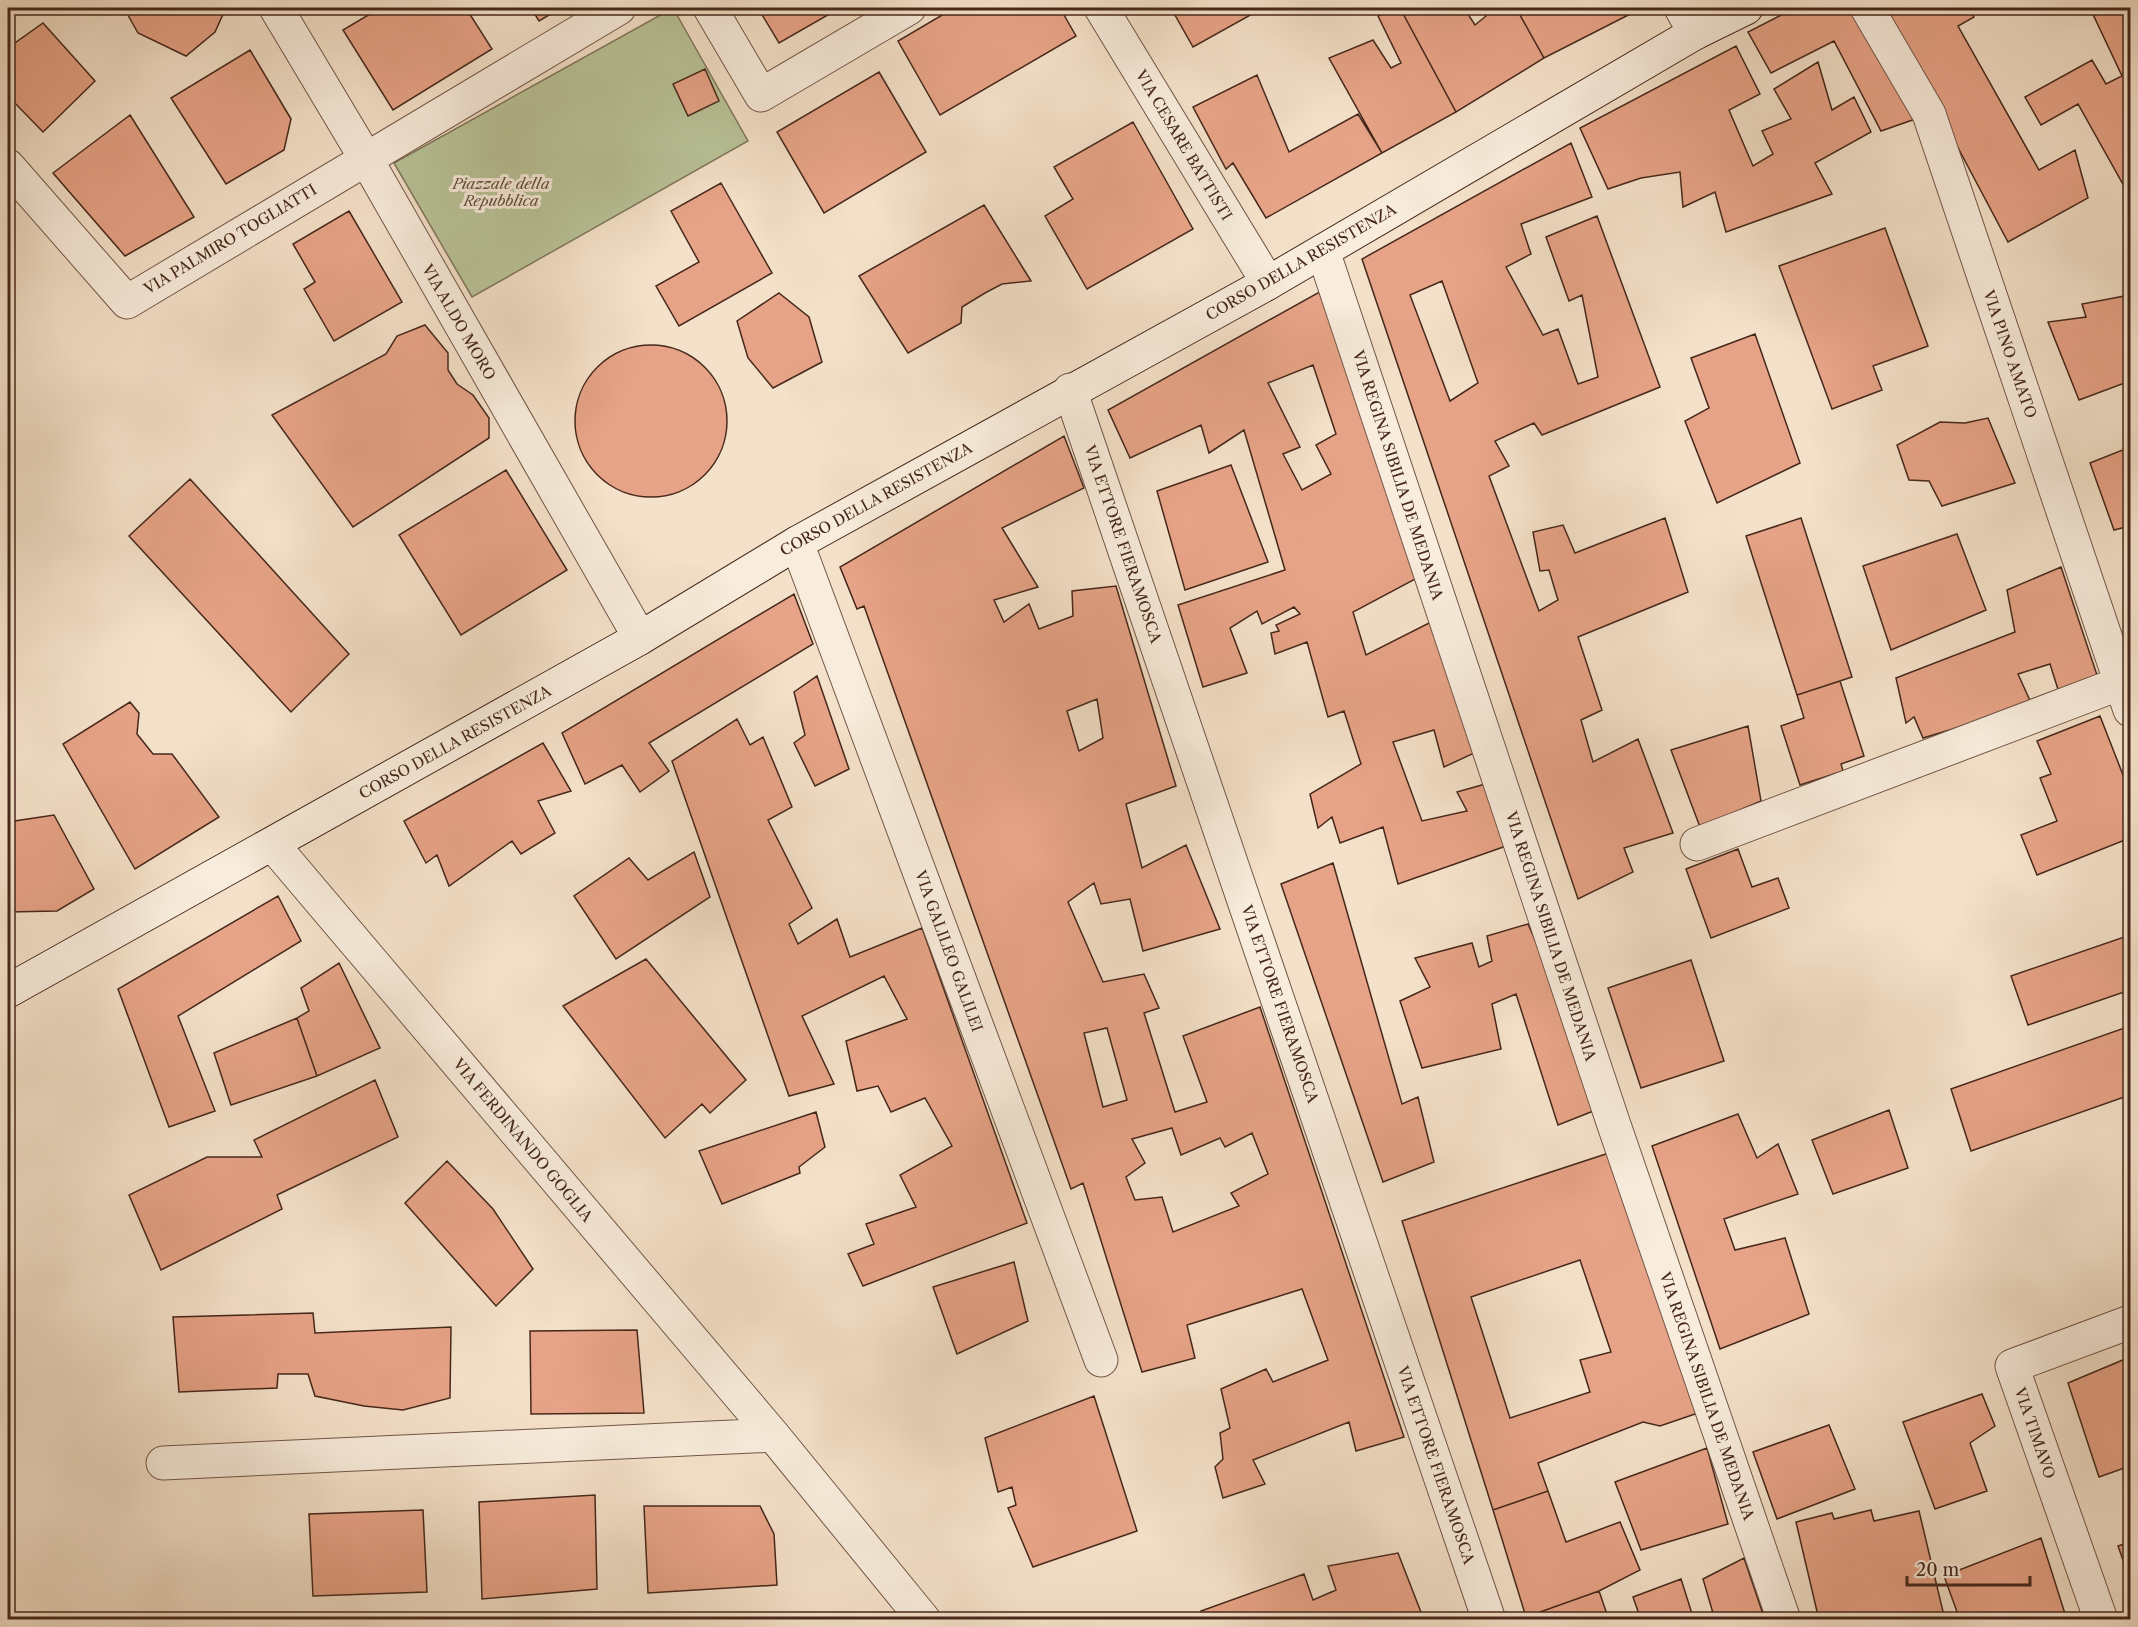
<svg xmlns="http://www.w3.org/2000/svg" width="2138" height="1627" viewBox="0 0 2138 1627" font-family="'Libre Caslon Text',serif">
  <rect width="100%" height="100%" fill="#f4e1c9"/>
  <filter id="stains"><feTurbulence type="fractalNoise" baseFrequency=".00333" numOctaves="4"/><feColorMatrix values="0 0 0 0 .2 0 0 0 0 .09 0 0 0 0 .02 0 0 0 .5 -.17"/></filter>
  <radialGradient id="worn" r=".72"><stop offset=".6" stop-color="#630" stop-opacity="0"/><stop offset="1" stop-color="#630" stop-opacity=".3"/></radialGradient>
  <path fill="#b9c398" stroke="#80765a" stroke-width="1.5" d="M673,8L748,141L472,297L394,163Z"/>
  <path fill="#e7a387" stroke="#46281b" stroke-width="1.5" fill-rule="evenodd" d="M124,8H209L224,12L215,32L186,56L138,33Z
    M380,8H466L492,49L393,110L343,30Z
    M531,8H561L539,21Z
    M758,8H840L779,43Z
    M954,8H1060L1076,36L940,115L898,41Z
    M1171,8H1263L1193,47Z
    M1392,8H1400L1456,112L1382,153L1329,58L1373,40L1391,68L1401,63L1378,16Z
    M1400,8H1464L1475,25L1486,16L1479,8H1516L1544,58L1456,112Z
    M1516,8H1642L1544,58Z
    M1795,8H1856L1921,117L1881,131L1834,41L1771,73L1748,32Z
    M1884,8H1969L1974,17L1958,26L2039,170L2075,150L2088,198L2008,242Z
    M2090,8H2130V184L2124,186L2078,104L2041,125L2025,97L2092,60L2106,84L2122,76Z
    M43,23L95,81L43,132L8,96V48Z
    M1736,46L1760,94L1729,110L1753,166L1773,154L1762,131L1791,119L1774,89L1818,62L1832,110L1854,97L1871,132L1815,163L1832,194L1726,232L1715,192L1683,207L1680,172L1641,178L1608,189L1580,128Z
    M250,50L291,119L284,150L226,184L171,98Z
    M705,69L719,101L688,116L673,84Z
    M879,72L926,152L824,213L777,132Z
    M1257,75L1289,152L1358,114L1382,153L1266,218L1233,163L1226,169L1193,107Z
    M130,115L194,217L125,256L53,173Z
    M1133,122L1193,229L1087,289L1045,216L1073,199L1054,167Z
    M1571,143L1592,197L1521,224L1531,254L1506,267L1543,335L1558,329L1578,384L1598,377L1582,295L1569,301L1546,237L1597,216L1660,387L1542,435L1534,423L1495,441L1509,466L1489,476L1539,611L1558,600L1549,570L1540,571L1533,532L1563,525L1575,553L1665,518L1688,592L1578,637L1602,710L1581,720L1593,762L1638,739L1673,833L1624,848L1633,872L1578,899L1362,259ZM1442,281L1478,383L1450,401L1410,295Z
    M721,183L772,273L679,326L656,286L699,262L671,211Z
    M984,205L1031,281L1002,284L985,293L962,307L961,323L908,353L859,276Z
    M349,211L402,302L334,341L304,289L315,282L293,244Z
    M1885,228L1928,346L1873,366L1882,390L1832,409L1779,266Z
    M1323,290L1421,576L1353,612L1366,655L1431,622L1485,748L1444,767L1434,730L1393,742L1422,821L1467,811L1457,792L1489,783L1509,845L1398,884L1383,827L1340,843L1332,817L1318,828L1310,794L1361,764L1344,711L1328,717L1307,642L1275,654L1271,633L1279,631L1276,625L1300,614L1294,607L1262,624L1257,611L1230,628L1247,673L1203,687L1178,605L1285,570L1244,430L1209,453L1201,425L1130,458L1108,410ZM1313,365L1336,434L1316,445L1331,474L1302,490L1283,454L1300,447L1268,383Z
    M779,293L809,317L822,362L773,388L748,358L737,321Z
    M2130,295V381L2079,400L2048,322L2086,317L2082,304Z
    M425,325L448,353V370L457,384L473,395L489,418V438L353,527L272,415L386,354L397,336Z
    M1755,334L1800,463L1717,503L1685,421L1709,408L1691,358Z
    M575 421a76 76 0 1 1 152 0a76 76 0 1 1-152 0Z
    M1988,418L2015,483L1942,506L1929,481L1909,480L1897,445L1940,422L1965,423Z
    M1064,436L1084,488L1002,528L1038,587L994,600L1004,622L1029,604L1039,629L1073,616L1072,591L1116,586L1176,786L1126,804L1142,868L1186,845L1220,929L1143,951L1130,899L1101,904L1094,883L1068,902L1103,982L1144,974L1159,1008L1144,1013L1175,1112L1207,1102L1183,1036L1260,1007L1404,1437L1356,1451L1349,1422L1253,1460L1265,1484L1223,1498L1215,1467L1223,1459L1220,1433L1230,1428L1221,1389L1266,1369L1273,1382L1328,1360L1302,1289L1187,1325L1195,1358L1142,1372L1083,1183L1071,1189L864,606L857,609L840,567ZM1097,699L1103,738L1079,751L1067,711ZM1107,1028L1127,1100L1103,1107L1084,1033ZM1172,1128L1181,1155L1220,1138L1225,1147L1252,1133L1268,1174L1231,1193L1239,1206L1173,1232L1162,1197L1135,1200L1126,1177L1145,1163L1132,1139Z
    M2130,447V526L2114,530L2090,463Z
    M1231,465L1268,562L1185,590L1157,491Z
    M506,470L567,570L461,635L399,535Z
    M190,479L349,654L291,712L129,536Z
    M1801,518L1852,677L1797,695L1746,536Z
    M1957,534L1986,610L1891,650L1863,566Z
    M2061,567L2099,681L2061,699L2050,664L2018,674L2032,705L1923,738L1914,717L1906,723L1896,678L2015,632L2007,590Z
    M794,594L813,644L649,743L669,771L640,792L622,765L585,784L562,733Z
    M817,676L849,769L815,786L794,743L805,735L794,692Z
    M1840,681L1864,756L1841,764L1843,771L1800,785L1781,726L1804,718L1797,695Z
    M130,702L139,713L137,734L153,754H172L219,817L135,869L63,744Z
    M2100,716L2130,793V838L2037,875L2021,835L2057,821L2040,778L2051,774L2037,741Z
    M737,719L750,745L763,737L792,807L768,820L812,908L789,924L798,944L837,919L850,957L922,928L1027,1223L863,1286L848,1254L874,1244L866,1224L916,1207L900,1175L952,1146L925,1098L891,1112L878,1086L857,1091L846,1041L907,1019L884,976L802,1016L834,1084L789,1096L672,761Z
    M1748,726L1761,801L1700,827L1671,750Z
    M543,743L571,791L538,801L555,833L521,854L512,841L449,886L437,855L426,863L404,821Z
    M54,815L94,889L57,911L8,912V822Z
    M1738,849L1752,887L1778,878L1789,908L1711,938L1686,869Z
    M694,852L710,897L616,959L574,896L629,858L648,880Z
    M1333,863L1402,1104L1418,1097L1434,1162L1383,1182L1281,884Z
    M278,896L301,941L178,1016L215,1111L169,1127L118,989Z
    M1528,924L1560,997L1601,1108L1558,1125L1516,994L1492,1004L1501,1049L1422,1068L1400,1001L1430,987L1415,958L1472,943L1479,967L1492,961L1487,936Z
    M2130,935V990L2028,1025L2011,976Z
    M646,959L746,1080L710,1113L702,1104L665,1138L563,1006Z
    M1691,960L1724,1061L1641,1088L1608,988Z
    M339,963L380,1048L317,1076L297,1018L309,1011L301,988Z
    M297,1018L317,1076L231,1105L214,1053Z
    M2130,1026V1095L1971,1151L1951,1089Z
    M375,1080L398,1137L277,1195L282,1209L161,1270L129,1195L207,1157H262L254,1140Z
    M1889,1110L1908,1168L1833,1194L1812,1140Z
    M816,1112L825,1147L799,1167L800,1173L722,1204L699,1151Z
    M1738,1114L1757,1158L1778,1144L1798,1194L1724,1219L1735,1250L1785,1238L1809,1314L1720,1349L1652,1146Z
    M1612,1152L1698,1413L1660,1426L1643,1422L1538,1463L1548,1491L1493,1510L1402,1221ZM1580,1260L1611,1352L1580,1360L1590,1392L1510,1418L1471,1297Z
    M447,1161L493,1209L533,1269L496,1306L405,1203Z
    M1014,1262L1028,1321L957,1354L933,1287Z
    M313,1313L315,1333L451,1327L450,1398L403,1410L364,1406L315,1396L308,1374H278L277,1388L179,1392L173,1317Z
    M637,1330L644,1413L531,1414L530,1331Z
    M2130,1357V1466L2099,1477L2068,1383Z
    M1982,1394L1995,1426L1970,1443L1987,1491L1935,1509L1903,1422Z
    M1094,1396L1137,1531L1033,1567L1008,1508L1016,1505L1012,1487L998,1492L985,1438Z
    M1829,1425L1855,1489L1777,1519L1753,1452Z
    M1707,1448L1728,1524L1641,1550L1615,1482Z
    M1548,1491L1566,1542L1620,1522L1640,1570L1599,1591L1526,1617L1493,1510Z
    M595,1495L597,1589L482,1599L479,1502Z
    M644,1506H760L774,1534L777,1585L648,1593Z
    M423,1510L427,1592L313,1596L309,1514Z
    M1871,1510L1874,1521L1919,1511L1945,1620H1819L1796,1522L1832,1513L1834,1519Z
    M2041,1538L2067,1620H1960L1944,1576Z
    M2130,1542V1580L2118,1546Z
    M1398,1553L1424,1620H1204L1201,1611L1304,1574L1313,1600L1336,1590L1328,1566Z
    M1744,1558L1765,1620H1715L1703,1579Z
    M1681,1579L1694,1620H1641L1633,1597Z
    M1599,1591L1609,1620H1527L1526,1617Z
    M618,1617V1620H531V1619Z"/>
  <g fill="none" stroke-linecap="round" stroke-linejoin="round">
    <g stroke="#725646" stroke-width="35">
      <path id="minor" d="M276,8L365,157L640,638
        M710,8L761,95L909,8
        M1101,8L1268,283
        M1681,8L1695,33
        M1867,8L1929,114L2130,710
        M8,166L127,302L619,8
        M1323,251L1613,1122L1784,1620
        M1070,390L1489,1620
        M797,543L1101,1360
        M1697,844L2121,683
        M273,845L773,1435L924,1620
        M163,1463L773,1435
        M2101,1620L2012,1366L2130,1322"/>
    </g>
    <g stroke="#46281b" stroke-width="35">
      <path id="secondary" d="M8,991L640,638L797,543L1268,283L1695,33L1746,8"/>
    </g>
    <use href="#minor" stroke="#f8ecdc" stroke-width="33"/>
    <use href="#secondary" stroke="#f8ecdc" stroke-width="33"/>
  </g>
  <g text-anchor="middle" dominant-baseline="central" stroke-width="6" stroke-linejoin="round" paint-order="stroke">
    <g font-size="15" fill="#46281b" stroke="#f8ecdc">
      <text transform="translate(1184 145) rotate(59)">VIA CESARE BATTISTI</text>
      <text transform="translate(230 239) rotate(-31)">VIA PALMIRO TOGLIATTI</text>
      <text transform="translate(1301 262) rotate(-30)">CORSO DELLA RESISTENZA</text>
      <text transform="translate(459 322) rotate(60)">VIA ALDO MORO</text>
      <text transform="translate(2010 354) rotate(71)">VIA PINO AMATO</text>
      <text transform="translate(1398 475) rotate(72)">VIA REGINA SIBILIA DE MEDANIA</text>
      <text transform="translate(876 499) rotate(-29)">CORSO DELLA RESISTENZA</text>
      <text transform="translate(1123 544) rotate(71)">VIA ETTORE FIERAMOSCA</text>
      <text transform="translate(455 742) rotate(-29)">CORSO DELLA RESISTENZA</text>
      <text transform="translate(1551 936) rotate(72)">VIA REGINA SIBILIA DE MEDANIA</text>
      <text transform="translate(949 951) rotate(70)">VIA GALILEO GALILEI</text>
      <text transform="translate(1280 1004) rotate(71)">VIA ETTORE FIERAMOSCA</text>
      <text transform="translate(523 1140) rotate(50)">VIA FERDINANDO GOGLIA</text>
      <text transform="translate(1707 1396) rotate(71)">VIA REGINA SIBILIA DE MEDANIA</text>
      <text transform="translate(2035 1433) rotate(71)">VIA TIMAVO</text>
      <text transform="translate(1436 1465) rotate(71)">VIA ETTORE FIERAMOSCA</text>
    </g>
    <g font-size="15" font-style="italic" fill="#634f3a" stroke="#f8ecdc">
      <text x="501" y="183">Piazzale della<tspan x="501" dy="17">Repubblica</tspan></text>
    </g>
  </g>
  <rect width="2138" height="1627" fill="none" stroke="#f4e1c9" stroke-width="30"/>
  <rect x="9" y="9" width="2120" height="1609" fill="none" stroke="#46281b" stroke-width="3"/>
  <rect x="15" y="15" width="2108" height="1597" fill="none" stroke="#46281b" stroke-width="1.5"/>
  <path d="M1907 1576v9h123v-9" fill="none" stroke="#46281b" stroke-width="3"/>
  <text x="1916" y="1576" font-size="18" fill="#46281b" stroke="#f8ecdc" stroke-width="4.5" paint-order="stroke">20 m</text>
  <rect width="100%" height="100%" filter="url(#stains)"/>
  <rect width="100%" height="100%" fill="url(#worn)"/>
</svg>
